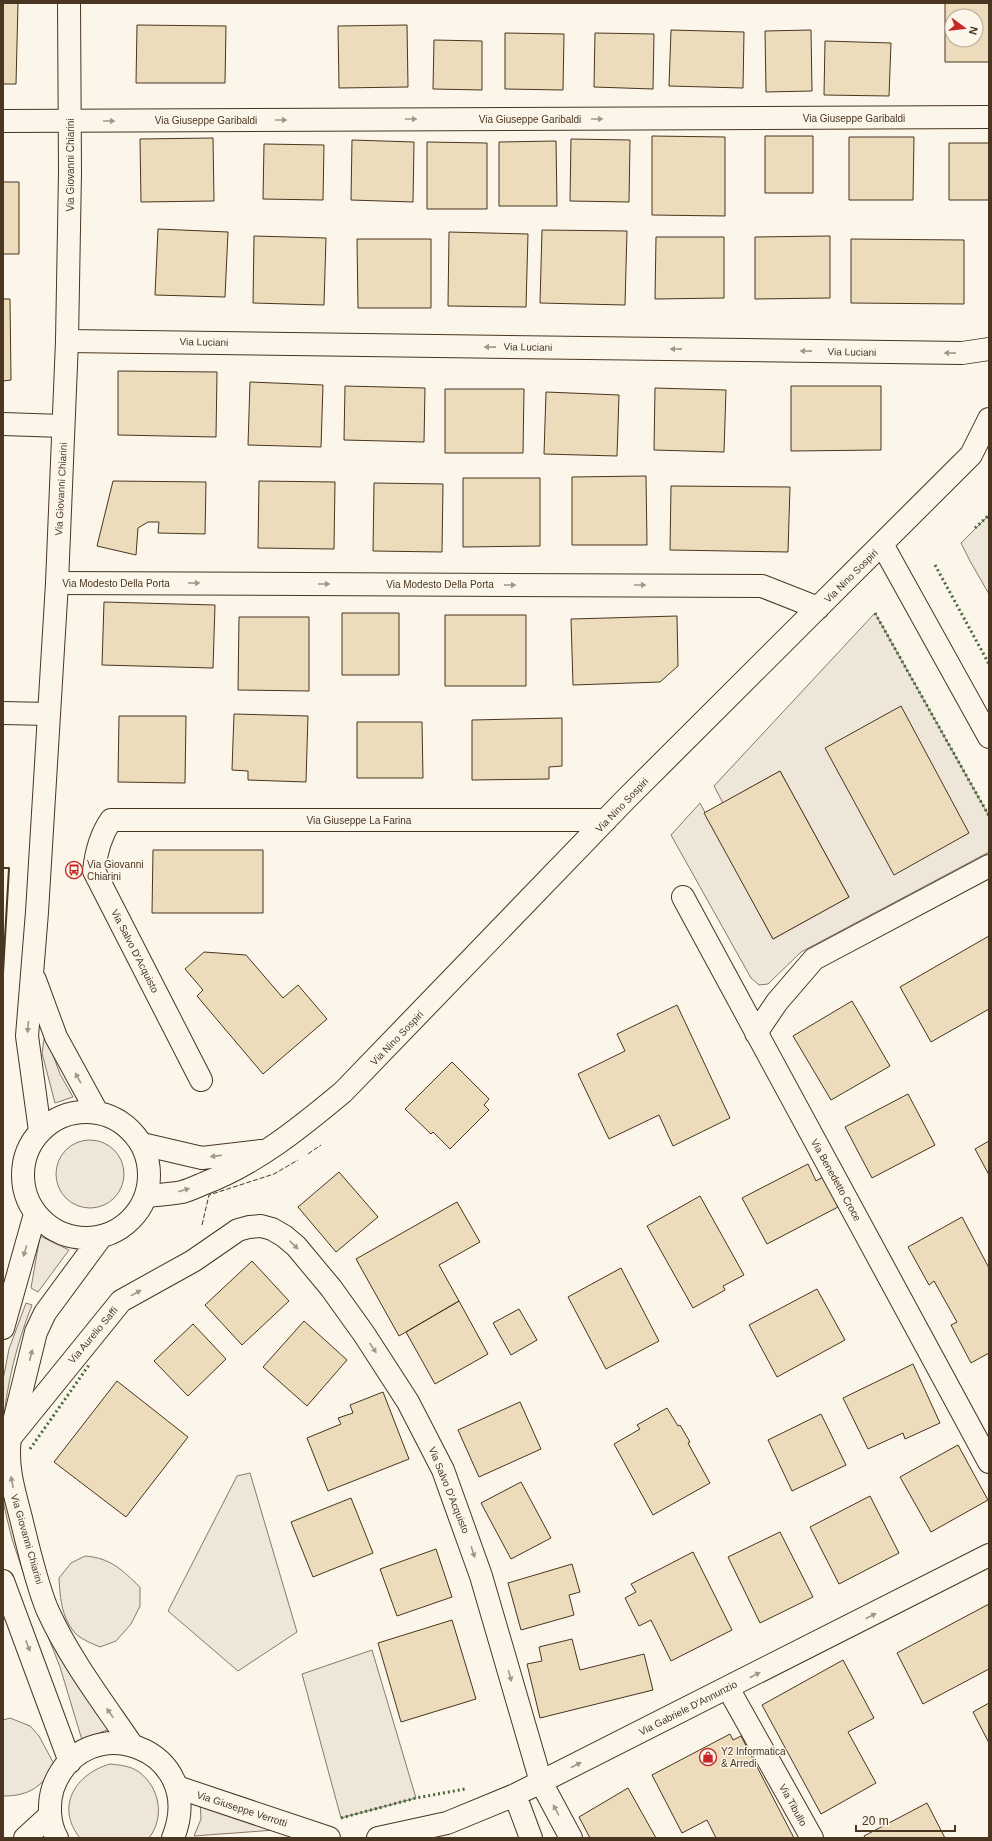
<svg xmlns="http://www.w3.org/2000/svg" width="992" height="1841" viewBox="0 0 992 1841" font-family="Arial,sans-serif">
  <rect width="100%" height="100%" fill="#fbf6e9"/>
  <path fill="#ede6d9" stroke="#887966" d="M989,515V594L970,561L961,543Z
    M875,613L989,816V852L801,952L768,984L759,985L751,978L671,835L700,803L773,939L849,897L780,771L723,803L714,786Z
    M45,1033L60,1074L73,1097L55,1103L42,1053Z
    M56 1174a34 34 0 1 1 68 0a34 34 0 1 1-68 0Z
    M40,1236L69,1250L38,1292L31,1288Z
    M26,1303L32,1305C16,1346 8,1380 3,1423V1380L9,1349Z
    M3,1468L31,1596L12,1539L4,1506Z
    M250,1473L297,1632L238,1671L168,1611L237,1476Z
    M85,1556C111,1558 122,1570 140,1587V1606L131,1624L116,1641L100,1647C93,1644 83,1640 77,1635C62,1620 60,1599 59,1578L71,1563Z
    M40,1616L64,1664L83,1694L112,1728L82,1740L60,1667Z
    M372,1650L416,1798L341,1818L302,1674Z
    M10,1718L30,1726L39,1736L54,1764C43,1787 29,1796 3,1796V1720Z
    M110,1764C120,1765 131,1766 139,1772C160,1788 165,1817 149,1838H80C55,1807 75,1774 110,1764Z
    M200,1802L275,1830L194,1836L201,1819Z"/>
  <path fill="#ecdcbc" stroke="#4a3520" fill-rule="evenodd" d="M3,3H18L16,84H3Z
    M945,3H989V62H945ZM952,16H976V40H952Z
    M137,25L226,26L225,83H136Z
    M407,25L408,87L339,88L338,26Z
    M671,30L744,32L743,88L669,86Z
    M811,30L812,91L766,92L765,31Z
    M505,33L564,34L563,90L505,89Z
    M595,33L654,34L653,89L594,87Z
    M434,40L482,41V90L433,89Z
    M825,41L891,43L889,96L824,95Z
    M652,136L725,137V216L652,215Z
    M765,136H813V193H765Z
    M849,137H914L913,200H849Z
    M213,138L214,201L141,202L140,139Z
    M571,139L630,140L629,202L570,201Z
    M352,140L414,142L413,202L351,200Z
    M556,141L557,206H499V142Z
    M427,142L487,143V209H427Z
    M949,143H989V200H949Z
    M264,144L324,145L323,200L263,199Z
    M3,182H19V254H3Z
    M158,229L228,232L225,297L155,295Z
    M542,230L627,231L625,305L540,303Z
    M449,232L528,234L526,307L448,306Z
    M254,236L326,238L324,305L253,303Z
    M830,236V298L755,299V237Z
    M656,237H724V298L655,299Z
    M357,239H431V308H358Z
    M851,239L964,240V304L851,303Z
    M3,299H10L11,380L3,381Z
    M118,371L217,372L216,437L118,435Z
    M250,382L323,385L321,447L248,445Z
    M345,386L425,388L424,442L344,440Z
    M791,386H881V450L791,451Z
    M655,388L726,390L724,452L654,450Z
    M445,389H524L523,453H445Z
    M546,392L619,395L617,456L544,454Z
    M646,476L647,545H572V477Z
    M463,478H540V546L463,547Z
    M113,481L206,482L205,534L158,533L159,522H148L138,528L136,555L97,546Z
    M259,481L335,482L334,549L258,548Z
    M374,483L443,484L442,552L373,551Z
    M671,486L790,487L788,552L670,550Z
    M104,602L215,605L213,668L102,665Z
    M342,613H399V675H342Z
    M445,615H526V686H445Z
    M677,616L678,666L660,682L573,685L571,619Z
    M239,617H309V691L238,690Z
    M901,706L969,833L894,875L825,748Z
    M234,714L308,716L306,782L248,780V771L232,770Z
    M119,716H186L185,783L118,782Z
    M562,718V766L549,767V779L472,780V720Z
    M357,722H422L423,778H357Z
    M780,771L849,897L773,939L704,813Z
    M153,850H263V913H152Z
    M989,936V1009L931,1042L900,987Z
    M204,952L246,955L283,998L298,985L327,1019L263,1074L197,996L203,990L185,969Z
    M852,1001L890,1066L831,1100L793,1036Z
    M677,1005L730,1118L673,1146L659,1115L609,1139L578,1074L625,1051L617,1034Z
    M452,1062L489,1099L484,1105L489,1110L450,1149L433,1132L431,1134L405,1109Z
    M908,1094L935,1145L872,1178L845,1127Z
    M989,1141V1175L975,1149Z
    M808,1164L816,1181L823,1177L838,1207L767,1244L742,1198Z
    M339,1172L378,1217L336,1252L298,1207Z
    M700,1196L744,1275L723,1286L725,1290L693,1308L647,1226Z
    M457,1202L480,1242L439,1265L459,1301L399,1336L356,1259Z
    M962,1217L989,1268V1353L971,1363L951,1325L957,1322L934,1281L929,1285L908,1247Z
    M252,1261L289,1301L242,1345L205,1305Z
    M621,1268L659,1341L606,1369L568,1297Z
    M817,1289L845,1340L777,1377L749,1325Z
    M459,1301L488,1354L435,1384L406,1332Z
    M519,1309L537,1340L511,1355L493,1323Z
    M304,1321L347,1360L307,1406L263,1367Z
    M193,1324L226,1359L188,1396L154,1361Z
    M913,1364L940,1423L905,1439L903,1433L868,1449L843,1398Z
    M117,1381L188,1437L126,1517L54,1462Z
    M383,1392L409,1459L328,1491L307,1438L341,1424L338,1418L353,1413L350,1405Z
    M520,1402L541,1449L479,1477L458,1430Z
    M667,1408L678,1426L680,1425L690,1442L688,1443L710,1483L653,1515L614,1444L640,1429L637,1425Z
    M821,1414L846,1465L792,1491L768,1440Z
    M958,1445L988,1500L931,1532L900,1477Z
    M521,1482L551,1538L511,1559L481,1503Z
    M870,1496L899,1553L839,1584L810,1527Z
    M351,1498L373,1553L313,1577L291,1522Z
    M780,1532L813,1597L760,1623L728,1557Z
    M436,1549L452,1597L397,1616L380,1569Z
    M693,1552L732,1630L671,1661L651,1620L639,1626L625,1598L636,1592L631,1584Z
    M572,1564L580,1592L569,1595L574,1615L521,1630L508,1583Z
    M989,1604V1669L923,1704L897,1653Z
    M452,1620L476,1699L401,1722L378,1643Z
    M572,1639L580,1670L644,1654L653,1690L540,1718L527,1664L542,1661L539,1647Z
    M843,1660L874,1718L848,1732L876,1783L821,1814L762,1705Z
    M989,1703V1743L973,1712Z
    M730,1734L733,1740L741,1736L794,1838H716L707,1820L682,1833L652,1775Z
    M628,1788L656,1838H590L579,1817Z
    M927,1803L945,1838H865L864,1836Z"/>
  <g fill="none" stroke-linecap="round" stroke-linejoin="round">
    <g stroke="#4a3520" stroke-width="24">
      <path id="minor" d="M3,121L989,117
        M67,341L962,353L989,349
        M3,424L63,426
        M882,544L989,737
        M57,583L762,586L818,608
        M3,713L49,714
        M683,897L989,1462
        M756,1033L777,1002L814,959L989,866
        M201,1080L94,871C96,852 100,836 111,820H606
        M142,1144L202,1158L261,1151
        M146,1196C158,1195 171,1194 182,1192C190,1190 198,1186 205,1183C257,1163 301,1127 343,1092L625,800L971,455L989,419
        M10,1438L121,1301L193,1261L238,1230L249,1227L261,1226L272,1229L284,1236L296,1246L331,1288L364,1334L408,1402L443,1470L481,1576L541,1782L571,1838
        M728,1688L812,1838
        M177,1787L329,1838
        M515,1795L531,1838
        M25,1838L50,1815
        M378,1838L447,1823L515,1795L989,1555"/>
    </g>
    <g stroke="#4a3520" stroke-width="24">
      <path id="major" d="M35,980L56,1037L97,1112
        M23 1175a63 63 0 1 1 126 0a63 63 0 1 1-126 0Z
        M40,1131L27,1036L37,912L57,583L67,341L70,172L69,3
        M101,1237L45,1313L36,1332L10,1438C6,1466 14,1491 21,1518C28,1547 36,1582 47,1609C69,1658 102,1701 132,1745
        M3,1328L35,1214
        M3,1581L70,1762
        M57,1838C49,1824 48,1804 53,1788C84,1704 209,1748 173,1838"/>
    </g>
    <use href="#minor" stroke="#fbf6e9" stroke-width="22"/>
    <use href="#major" stroke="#fbf6e9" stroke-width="22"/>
    <path stroke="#436837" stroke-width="3" stroke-dasharray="2 3" stroke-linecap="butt" d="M975,528L989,515
      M935,565L989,664
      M875,613L989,816
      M30,1449L89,1365
      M341,1818L416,1798L465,1789"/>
    <path stroke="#4a3520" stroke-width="1" stroke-dasharray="5 2" stroke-linecap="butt" d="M308,1154L321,1145
      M202,1225L209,1195L274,1174L298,1160"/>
    <path stroke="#4a3520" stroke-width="2" d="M3,868H9L3,973"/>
  </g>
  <defs><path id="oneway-solid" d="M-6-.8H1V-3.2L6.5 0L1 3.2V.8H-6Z"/></defs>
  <g fill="#a29684">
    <use href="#oneway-solid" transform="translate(411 119)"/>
    <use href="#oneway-solid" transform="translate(597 119)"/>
    <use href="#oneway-solid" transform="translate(281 120)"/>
    <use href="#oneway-solid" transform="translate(109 121)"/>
    <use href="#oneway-solid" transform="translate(490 347) rotate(-179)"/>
    <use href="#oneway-solid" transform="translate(676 349) rotate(-179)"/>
    <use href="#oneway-solid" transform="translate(806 351) rotate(-179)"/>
    <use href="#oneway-solid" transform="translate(950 353) rotate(-179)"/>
    <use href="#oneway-solid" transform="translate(194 583)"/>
    <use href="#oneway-solid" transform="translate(324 584)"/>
    <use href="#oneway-solid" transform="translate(510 585)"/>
    <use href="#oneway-solid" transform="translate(640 585)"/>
    <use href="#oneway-solid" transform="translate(28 1027) rotate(95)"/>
    <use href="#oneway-solid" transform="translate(78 1078) rotate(-119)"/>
    <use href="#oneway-solid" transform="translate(216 1156) rotate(173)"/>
    <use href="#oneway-solid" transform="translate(184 1190) rotate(-16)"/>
    <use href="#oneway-solid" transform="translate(294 1245) rotate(44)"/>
    <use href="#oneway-solid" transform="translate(25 1251) rotate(106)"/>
    <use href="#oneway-solid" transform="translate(136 1293) rotate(-29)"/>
    <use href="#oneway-solid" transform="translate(373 1348) rotate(56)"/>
    <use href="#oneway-solid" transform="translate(31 1355) rotate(-76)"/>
    <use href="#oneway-solid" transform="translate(12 1482) rotate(-101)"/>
    <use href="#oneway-solid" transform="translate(473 1552) rotate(72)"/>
    <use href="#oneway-solid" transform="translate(871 1616) rotate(-27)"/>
    <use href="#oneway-solid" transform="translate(28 1646) rotate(69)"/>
    <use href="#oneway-solid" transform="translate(755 1675) rotate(-27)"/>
    <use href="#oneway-solid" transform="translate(510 1676) rotate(74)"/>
    <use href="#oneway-solid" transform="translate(110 1713) rotate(-125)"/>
    <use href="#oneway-solid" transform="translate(576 1765) rotate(-27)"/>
    <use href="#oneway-solid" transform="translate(556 1810) rotate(-118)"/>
  </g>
  <defs>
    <g id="bus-ring" transform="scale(0.9)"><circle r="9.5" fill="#fbf6e9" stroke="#c62828" stroke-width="1.5"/><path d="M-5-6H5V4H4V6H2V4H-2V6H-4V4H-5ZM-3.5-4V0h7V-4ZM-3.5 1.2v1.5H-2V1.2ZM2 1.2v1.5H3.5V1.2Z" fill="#c62828"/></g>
    <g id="shop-ring" transform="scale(0.9)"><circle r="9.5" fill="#fbf6e9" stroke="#c62828" stroke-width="1.5"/><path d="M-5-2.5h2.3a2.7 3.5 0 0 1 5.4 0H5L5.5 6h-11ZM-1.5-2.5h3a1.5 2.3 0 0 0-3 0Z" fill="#c62828"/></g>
  </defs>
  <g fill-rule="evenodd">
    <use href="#bus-ring" x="74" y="870"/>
    <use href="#shop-ring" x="708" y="1757"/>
  </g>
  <g text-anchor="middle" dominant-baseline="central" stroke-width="3" stroke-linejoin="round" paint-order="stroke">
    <g font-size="10" fill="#4a3520" stroke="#fbf6e9">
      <text x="854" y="118">Via Giuseppe Garibaldi</text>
      <text x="530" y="119">Via Giuseppe Garibaldi</text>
      <text x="206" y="120">Via Giuseppe Garibaldi</text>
      <text transform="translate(70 165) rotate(-90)">Via Giovanni Chiarini</text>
      <text transform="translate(204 342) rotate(1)">Via Luciani</text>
      <text transform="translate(528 347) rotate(1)">Via Luciani</text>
      <text transform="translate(852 352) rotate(1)">Via Luciani</text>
      <text transform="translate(61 489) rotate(-87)">Via Giovanni Chiarini</text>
      <text transform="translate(851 576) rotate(-45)">Via Nino Sospiri</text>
      <text x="116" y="583">Via Modesto Della Porta</text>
      <text x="440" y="584">Via Modesto Della Porta</text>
      <text transform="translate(622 805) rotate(-46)">Via Nino Sospiri</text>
      <text x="359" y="820">Via Giuseppe La Farina</text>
      <text transform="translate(135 951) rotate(63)">Via Salvo D'Acquisto</text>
      <text transform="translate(397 1038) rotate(-46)">Via Nino Sospiri</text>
      <text transform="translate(836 1180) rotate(61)">Via Benedetto Croce</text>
      <text transform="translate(93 1335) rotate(-50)">Via Aurelio Saffi</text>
      <text transform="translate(449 1490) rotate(68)">Via Salvo D'Acquisto</text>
      <text transform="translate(27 1539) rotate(74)">Via Giovanni Chiarini</text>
      <text transform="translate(688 1708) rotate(-27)">Via Gabriele D'Annunzio</text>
      <text transform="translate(793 1805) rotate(61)">Via Tibullo</text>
      <text transform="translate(242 1809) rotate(18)">Via Giuseppe Verrotti</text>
    </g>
    <g font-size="10" fill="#4a3520" stroke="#fbf6e9" text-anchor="start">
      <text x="87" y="864">Via Giovanni<tspan x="87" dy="12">Chiarini</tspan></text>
      <text x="721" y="1751">Y2 Informatica<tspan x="721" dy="12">&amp; Arredi</tspan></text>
    </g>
  </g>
  <rect width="992" height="1841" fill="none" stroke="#4a3520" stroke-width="8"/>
  <g transform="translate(964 28) rotate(105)"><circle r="19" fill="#fbf6e9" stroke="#b4a999"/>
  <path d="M0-3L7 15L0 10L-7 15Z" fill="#c62828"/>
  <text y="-6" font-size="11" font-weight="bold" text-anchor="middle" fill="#4a3520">N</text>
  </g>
  <path d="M856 1825v6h99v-6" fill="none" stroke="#4a3520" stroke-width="2"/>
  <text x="862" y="1825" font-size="12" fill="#4a3520" stroke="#fbf6e9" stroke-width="3" paint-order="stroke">20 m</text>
</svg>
